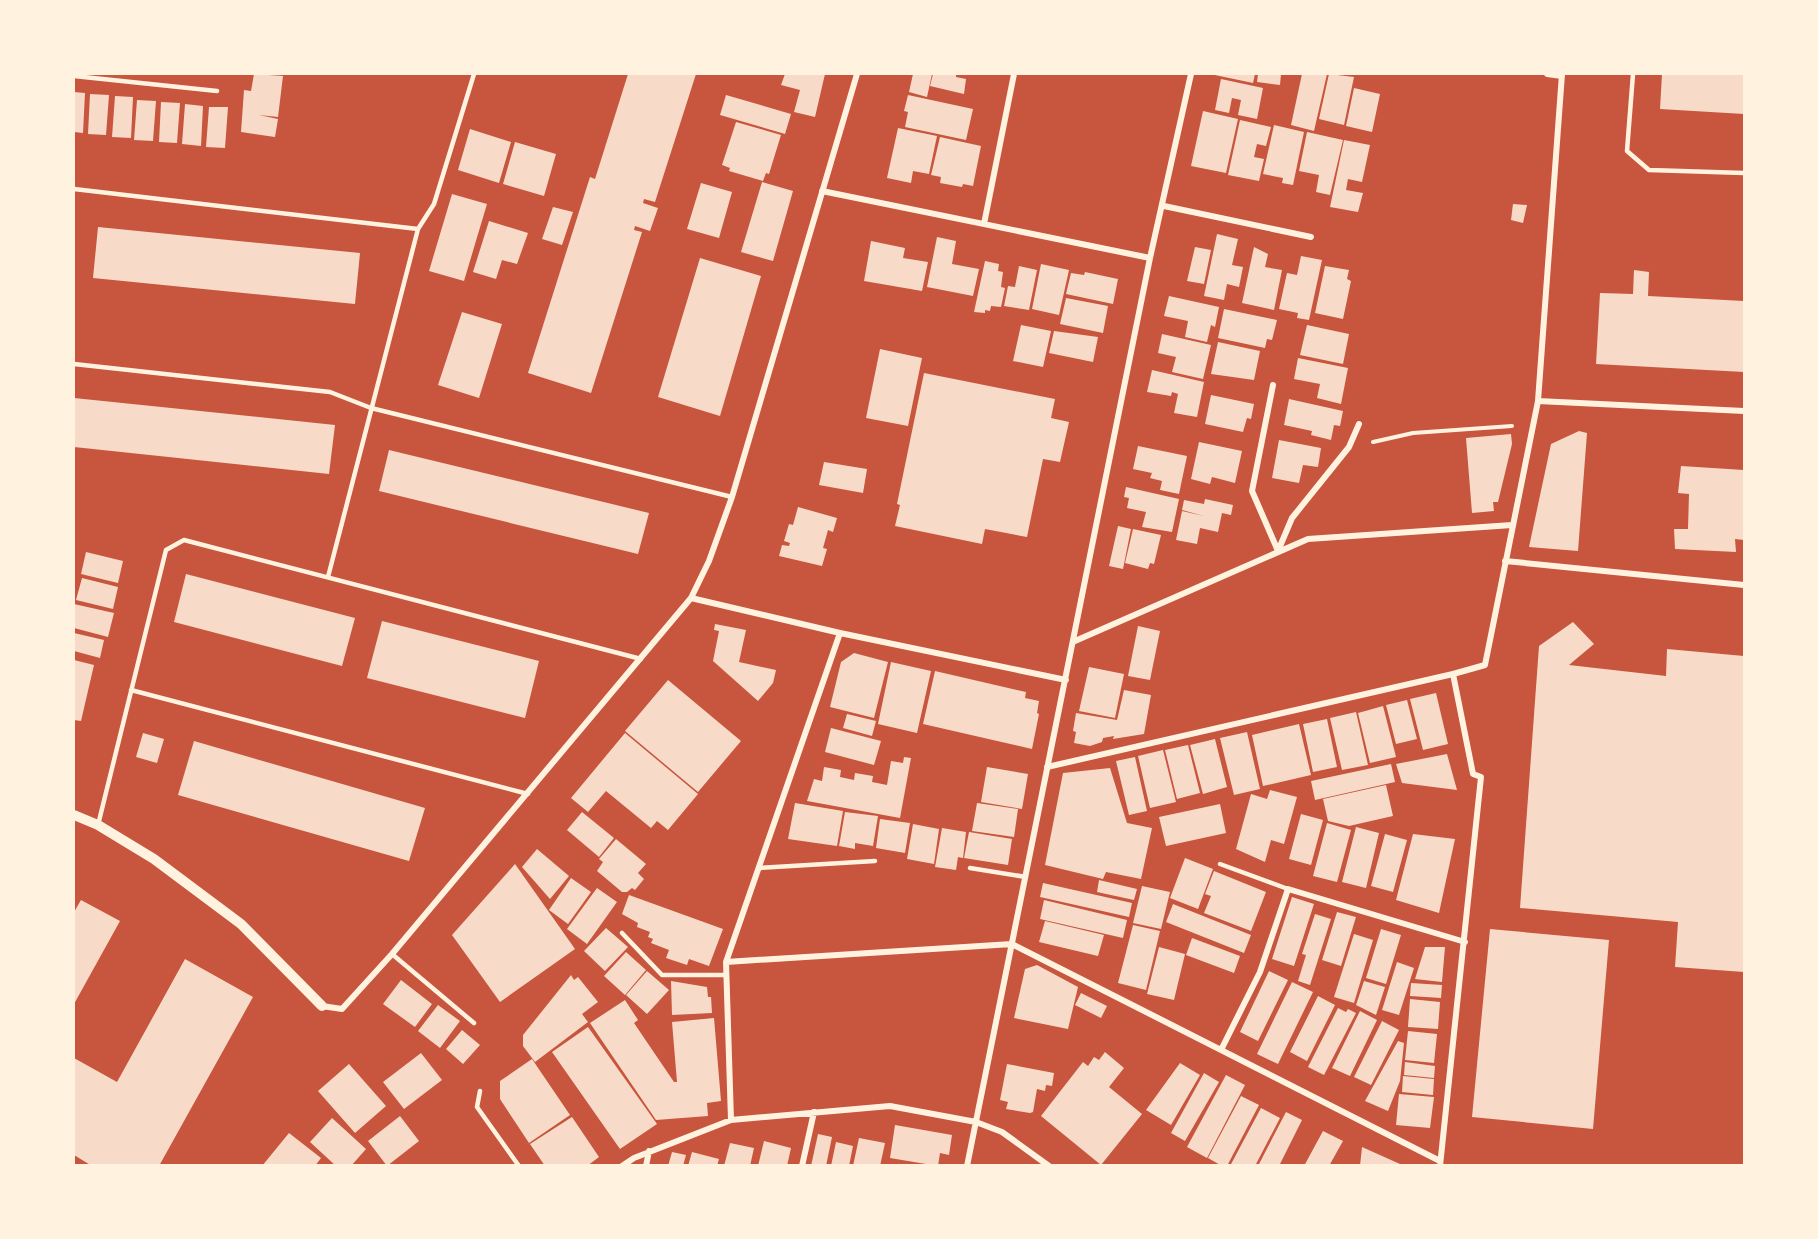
<svg xmlns="http://www.w3.org/2000/svg" width="1818" height="1239" viewBox="0 0 1818 1239" font-family="'Space Grotesk',sans-serif">
  <rect width="100%" height="100%" fill="#c8553d"/>
  <path fill="#f7dbc8" d="M254,74L283,76L278,117L259,115L278,119L275,137L241,132L244,90L251,91Z
    M628,74H696L655,202L644,199L643,203L658,208L650,231L635,226L634,230L642,232L591,393L528,373L590,177L595,179Z
    M785,74H825L815,117L794,112L800,90L781,85Z
    M913,74H932L927,97L909,92Z
    M933,74H956V77L966,79L964,94L930,86Z
    M1210,74H1255L1253,83Z
    M1258,74H1281L1280,85L1257,82Z
    M1302,74H1327L1314,131L1291,125Z
    M1329,74L1354,77L1344,125L1319,119Z
    M1662,74H1744V114L1660,109Z
    M1221,79L1263,88L1257,119L1238,115L1241,100L1232,98L1229,113L1215,110Z
    M1354,88L1380,94L1372,132L1346,126Z
    M74,92L85,93L83,133L74,132Z
    M90,94L109,95L106,135L88,134Z
    M726,95L791,114L785,134L720,115Z
    M908,95L973,109L966,140L905,127L908,112L904,111Z
    M115,96L133,97L131,138L112,137Z
    M137,100L156,101L153,141L134,140Z
    M161,102L180,103L177,143L159,142Z
    M185,104L203,106L201,146L182,144Z
    M209,107H228L225,148L206,147Z
    M1203,111L1238,119L1226,173L1191,166Z
    M1240,120L1271,127L1266,146L1257,144L1254,157L1264,159L1259,181L1228,175Z
    M736,122L781,135L769,174L766,173L763,181L729,171L730,168L722,165Z
    M1274,125L1304,132L1293,185L1282,183L1283,178L1263,174Z
    M898,128L937,136L929,174L913,171L911,183L887,178Z
    M470,129L511,142L499,183L458,170Z
    M1307,132L1343,140L1330,195L1316,192L1319,175L1299,171Z
    M940,137L981,146L973,186L963,184L962,187L940,183L941,177L931,175Z
    M1344,140L1370,145L1362,182L1348,179L1346,190L1363,193L1358,212L1330,207Z
    M515,142L556,154L544,196L503,184Z
    M762,182L793,191L773,261L741,252Z
    M701,183L732,192L719,238L687,229Z
    M452,194L487,204L464,281L429,271Z
    M1513,204L1527,205L1523,223L1511,220Z
    M553,207L573,212L562,245L542,239Z
    M489,221L528,233L517,264L502,260L496,279L473,272Z
    M98,227L360,253L355,304L93,278Z
    M1217,234L1238,239L1232,265L1243,267L1239,287L1227,284L1224,300L1204,296Z
    M937,237L956,241L952,264L979,269L973,296L927,287Z
    M871,241L905,248L903,258L928,262L922,291L864,281Z
    M1195,247L1211,250L1204,284L1187,281Z
    M1254,247L1268,254L1265,267L1282,270L1274,310L1242,303Z
    M1301,256L1322,260L1309,320L1297,318L1298,313L1279,309L1287,273L1297,275Z
    M700,258L761,276L720,416L658,397Z
    M985,261L999,264L998,271L1003,272L1001,287L1005,288L1001,307L991,306L990,311L985,310V313L974,312Z
    M1041,264L1069,270L1059,315L1032,309Z
    M1019,266L1037,270L1029,310L1004,306L1008,286L1015,287Z
    M1325,266L1349,270L1347,279L1351,281L1343,319L1315,313Z
    M1634,270L1649,272L1648,296L1744,301V372L1596,364L1600,293L1633,294Z
    M1085,272L1118,279L1113,304L1066,294L1071,273L1084,275Z
    M1169,296L1219,307L1215,327L1211,325L1207,342L1185,337L1188,321L1164,316Z
    M1066,298L1108,306L1103,333L1060,324Z
    M1224,309L1277,320L1272,340L1267,339L1265,348L1218,338Z
    M462,312L502,324L479,398L438,385Z
    M1021,325L1051,331L1043,367L1013,361Z
    M1307,325L1349,334L1343,364L1300,355Z
    M1054,331L1098,337L1093,362L1049,353Z
    M1162,334L1211,345L1203,379L1172,372L1176,357L1158,353Z
    M1218,342L1260,351L1254,380L1211,374Z
    M880,349L922,358L908,426L866,418Z
    M1298,358L1348,368L1341,404L1317,398L1320,384L1294,379Z
    M1152,370L1204,382L1197,417L1174,413L1178,394L1172,392L1171,396L1147,392Z
    M924,373L1055,399L1051,418L1069,422L1060,462L1043,459L1027,537L985,529L982,544L895,526L900,505L897,504Z
    M1211,395L1254,404L1251,419L1247,418L1243,432L1205,424Z
    M74,398L335,425L329,474L74,447Z
    M1289,399L1343,411L1340,426L1334,425L1331,440L1311,435L1312,431L1284,425Z
    M1579,431L1587,433L1578,551L1529,547L1551,444Z
    M1511,434L1512,444L1498,502H1493L1494,511L1472,513L1466,438Z
    M1279,440L1321,448L1318,467L1303,465L1299,483L1272,478Z
    M1199,442L1242,451L1235,483L1212,477L1210,484L1191,479Z
    M1138,446L1187,456L1179,494L1160,490L1162,481L1150,478L1152,473L1133,469Z
    M389,450L649,513L638,554L379,491Z
    M824,462L867,469L863,493L819,485Z
    M1681,466L1744,470V540L1735,539L1736,552L1675,549L1674,529H1688L1689,494L1678,493Z
    M1126,487L1179,499L1172,532L1142,527L1146,512L1127,508L1129,498L1124,497Z
    M1205,499L1233,505L1231,515L1222,513L1218,532L1200,528L1197,544L1176,540L1182,511L1204,516L1182,510L1184,500L1204,504Z
    M798,507L837,518L833,532L828,530L823,548L827,549L822,566L779,556L782,545L789,546L790,543L784,541L789,524L793,525Z
    M1118,526L1131,529L1123,569L1109,566Z
    M1133,529L1161,535L1154,564L1150,563L1148,569L1125,563Z
    M86,552L123,561L118,583L81,574Z
    M186,574L355,618L342,666L174,622Z
    M82,578L118,587L113,609L76,600Z
    M74,604L114,613L108,637L74,628Z
    M382,621L539,661L525,718L367,678Z
    M1573,622L1594,644L1569,665L1666,676L1667,649L1744,656V972L1675,967L1678,922L1520,908L1539,646Z
    M715,624L746,630L739,662L776,670L773,683L758,701L713,661L719,631L714,630Z
    M1138,626L1160,631L1150,680L1128,676Z
    M74,633L104,640L100,658L74,651Z
    M854,653L888,662L874,718L830,707L841,662Z
    M74,660L94,665L81,721L74,720Z
    M891,662L931,671L917,733L878,724Z
    M1089,667L1124,674L1115,718L1079,711Z
    M935,671L1026,692L1025,698L1039,701L1037,713L1039,714L1032,749L923,724Z
    M668,680L741,741L698,792L625,731Z
    M1124,690L1151,695L1144,734L1113,739L1114,736L1103,738L1102,742L1090,746L1074,743L1076,732L1073,731L1076,713L1117,720Z
    M1436,693L1448,744L1423,750L1410,699Z
    M1407,700L1417,739L1396,744L1386,705Z
    M1383,706L1396,757L1370,763L1358,713Z
    M1356,712L1368,765L1342,770L1330,718Z
    M847,714L876,721L872,736L843,728Z
    M1327,719L1337,767L1313,772L1303,724Z
    M1299,724L1311,775L1263,786L1252,735Z
    M831,728L881,741L874,765L825,752Z
    M1247,732L1260,789L1234,795L1220,738Z
    M143,733L164,739L157,763L136,757Z
    M625,733L698,794L668,830L657,821L651,828L606,791L588,812L571,798Z
    M1215,739L1227,787L1203,794L1190,745Z
    M194,741L425,808L409,861L178,795Z
    M1188,745L1200,793L1177,799L1165,750Z
    M1163,750L1176,802L1150,808L1138,756Z
    M1447,754L1457,790L1402,783L1396,764Z
    M904,757L911,758L900,818L807,801L814,779L822,781L824,767L841,770L840,777L854,780L855,773L873,776L872,782L887,785L891,761L903,763Z
    M1135,757L1147,811L1129,815L1116,761Z
    M1391,764L1395,782L1315,800L1311,781Z
    M987,767L1028,774L1022,809L981,802Z
    M1110,768L1127,823L1152,828L1141,879L1106,872L1103,879L1045,865L1063,773Z
    M1386,785L1393,816L1349,826L1328,821L1323,799Z
    M1270,790L1297,797L1284,844L1271,840L1265,862L1236,849L1251,794L1267,799Z
    M795,803L843,811L837,846L788,839Z
    M977,803L1018,809L1014,837L972,831Z
    M1220,804L1226,833L1166,846L1159,817Z
    M582,812L614,838L599,857L567,830Z
    M845,812L878,816L873,846L855,843V849L839,846Z
    M1301,814L1323,820L1311,865L1289,859Z
    M880,819L910,823L905,853L876,848Z
    M1327,823L1351,830L1337,882L1313,876Z
    M913,824L939,829L934,864L907,859Z
    M1356,827L1379,833L1366,888L1342,882Z
    M942,828L966,832L963,858L958,857L956,870L935,867Z
    M969,832L1012,839L1008,865L964,858Z
    M1385,834L1407,840L1393,892L1371,886Z
    M1413,834L1455,839L1439,913L1396,900Z
    M616,839L646,864L638,873L644,879L635,890L632,888L627,892H622L597,871L603,862L599,859Z
    M537,849L569,876L550,899L522,867Z
    M1185,858L1213,869L1198,909L1170,898Z
    M515,864L575,949L500,1002L452,935Z
    M1214,871L1266,892L1251,931L1204,913L1211,896L1205,894Z
    M571,878L591,892L568,924L549,910Z
    M1099,880L1137,889L1134,900L1097,892Z
    M1043,883L1132,903L1129,917L1040,897Z
    M1142,886L1170,892L1161,929L1133,923Z
    M597,888L617,902L587,944L567,929Z
    M629,895L723,929L709,966L689,959L687,965L666,958L669,950L651,943L653,939L648,937L650,932L637,927L638,923L622,914Z
    M1292,897L1314,904L1294,966L1272,959Z
    M81,900L120,921L74,1004V912Z
    M1044,900L1127,920L1123,938L1040,919Z
    M1173,904L1251,935L1244,953L1166,922Z
    M1337,912L1356,917L1341,966L1322,960Z
    M1315,914L1331,919L1310,985L1298,981L1306,955L1302,954Z
    M1045,921L1104,935L1098,956L1039,942Z
    M1133,925L1160,931L1146,990L1118,983Z
    M606,928L628,947L605,971L584,951Z
    M1381,929L1401,935L1386,984L1366,978Z
    M1490,929L1609,940L1593,1129L1472,1117Z
    M1354,934L1373,940L1354,1003L1334,997Z
    M1192,938L1240,956L1234,973L1186,955Z
    M1159,947L1185,954L1174,1000L1147,994Z
    M1425,947H1445L1442,982L1415,979Z
    M626,952L646,970L625,995L604,976Z
    M185,959L253,997L159,1166H92L74,1155V1058L117,1082Z
    M1397,962L1414,968L1399,1015L1382,1010Z
    M1037,965L1078,987L1068,1029L1014,1018L1025,969Z
    M647,971L669,990L647,1014L626,995Z
    M1269,971L1288,980L1258,1041L1240,1032Z
    M571,975L574,980L578,977L598,1002L582,1014L588,1022L535,1062L523,1046V1035Z
    M401,980L432,1004L415,1027L383,1004Z
    M671,981L707,987L708,997H711L712,1013L672,1015Z
    M1364,981L1385,987L1376,1015L1356,1005Z
    M1292,982L1313,992L1278,1064L1257,1054Z
    M1411,983L1442,985L1441,998L1410,996Z
    M1081,993L1107,1006L1101,1018L1075,1005Z
    M1318,996L1335,1005L1307,1061L1290,1052Z
    M1410,999L1440,1002L1438,1029L1408,1027Z
    M625,1000L638,1020L634,1023L674,1082H677L672,1022L714,1018L721,1101L707,1103L708,1116L656,1120L590,1023Z
    M438,1005L460,1021L440,1048L418,1031Z
    M1338,1008L1346,1012L1348,1009L1356,1013L1324,1075L1308,1067Z
    M1360,1011L1377,1020L1350,1076L1332,1068Z
    M1382,1021L1399,1030L1371,1085L1354,1077Z
    M588,1027L657,1124L620,1149L552,1052Z
    M462,1030L480,1045L463,1064L446,1049Z
    M1408,1031L1437,1034L1434,1063L1405,1060Z
    M1398,1041L1404,1043L1400,1081L1388,1111L1365,1101Z
    M1105,1052L1124,1068L1109,1087L1142,1114L1101,1165L1041,1116L1083,1062L1088,1066L1094,1057L1099,1060Z
    M421,1053L442,1080L404,1109L383,1082Z
    M532,1059L570,1115L529,1143L500,1099V1081Z
    M1405,1062L1435,1066L1434,1078L1404,1075Z
    M1180,1063L1200,1075L1171,1125L1146,1110Z
    M349,1064L386,1106L355,1133L318,1091Z
    M1007,1064L1054,1073L1052,1086L1046,1085L1045,1091L1037,1089L1033,1112L1030,1113L1006,1109L1008,1102L1000,1100Z
    M1204,1073L1219,1082L1185,1141L1171,1133Z
    M1226,1075L1245,1085L1207,1158L1187,1147Z
    M1403,1076L1434,1079L1433,1095L1402,1092Z
    M1399,1094L1434,1097L1430,1128L1396,1125Z
    M1241,1096L1259,1105L1227,1166H1222L1208,1158Z
    M1261,1108L1280,1118L1255,1166H1230Z
    M1286,1112L1302,1120L1279,1166H1258Z
    M400,1116L419,1141L387,1166L368,1141Z
    M572,1117L599,1157L587,1166H545L530,1144Z
    M332,1118L366,1149L351,1166H336L310,1142Z
    M895,1125L952,1135L949,1155L940,1153L938,1166L890,1158Z
    M1323,1131L1343,1141L1329,1166H1304Z
    M289,1133L321,1158L315,1166H262Z
    M818,1134L832,1137L826,1166H811Z
    M859,1138L885,1143L880,1166H853Z
    M764,1141L791,1148L787,1166H758Z
    M836,1142L853,1146L849,1166H831Z
    M730,1143L754,1148L750,1166H724Z
    M1362,1147L1400,1164L1399,1166H1360Z
    M672,1152L686,1155L683,1166H668Z
    M692,1152L719,1159L717,1166H688Z"/>
  <g fill="none" stroke-linecap="round" stroke-linejoin="round">
    <path stroke="#fff3e0" stroke-width="4" d="M1373,442L1413,433L1512,426"/>
    <path stroke="#fff3e0" stroke-width="4.5" d="M1633,74L1627,151L1649,170L1744,173
      M74,76L217,91
      M74,189L418,229
      M74,364L330,392L371,408L732,497
      M328,577L418,229L434,204L474,74
      M131,690L528,794
      M98,825L166,550L184,540L641,659
      M1220,864L1288,889
      M758,868L875,861
      M970,868L1026,877
      M622,933L662,975H725
      M392,954L474,1023
      M480,1091L477,1107L519,1166"/>
    <path stroke="#fff3e0" stroke-width="6" d="M1547,74L1562,76
      M822,191L1150,258
      M1164,206L1311,237
      M984,224L1014,74
      M1273,385L1252,491L1278,551
      M1538,401L1744,411
      M1278,551L1292,518L1349,447L1359,424
      M1505,561L1744,585
      M691,598L840,633L726,962L731,1120
      M840,633L1066,680
      M1075,641L1308,539L1512,525
      M1047,767L1453,674
      M726,962L1012,944L1440,1161
      M322,1006L342,1009L392,954L691,598L709,561L732,497L857,74
      M1221,1050L1260,972L1288,889L1465,942
      M622,1166L634,1158L731,1120L890,1106L976,1122L1002,1132L1049,1166
      M646,1166L649,1151
      M802,1166L814,1112
      M967,1166L1150,258L1191,74
      M1440,1166L1481,777L1473,774L1453,674L1485,665L1538,401L1562,74"/>
    <path stroke="#fff3e0" stroke-width="10" d="M74,815L98,825L154,859L241,924L322,1006"/>
  </g>
  <rect width="1818" height="1239" fill="none" stroke="#fff3e0" stroke-width="150"/>
</svg>
